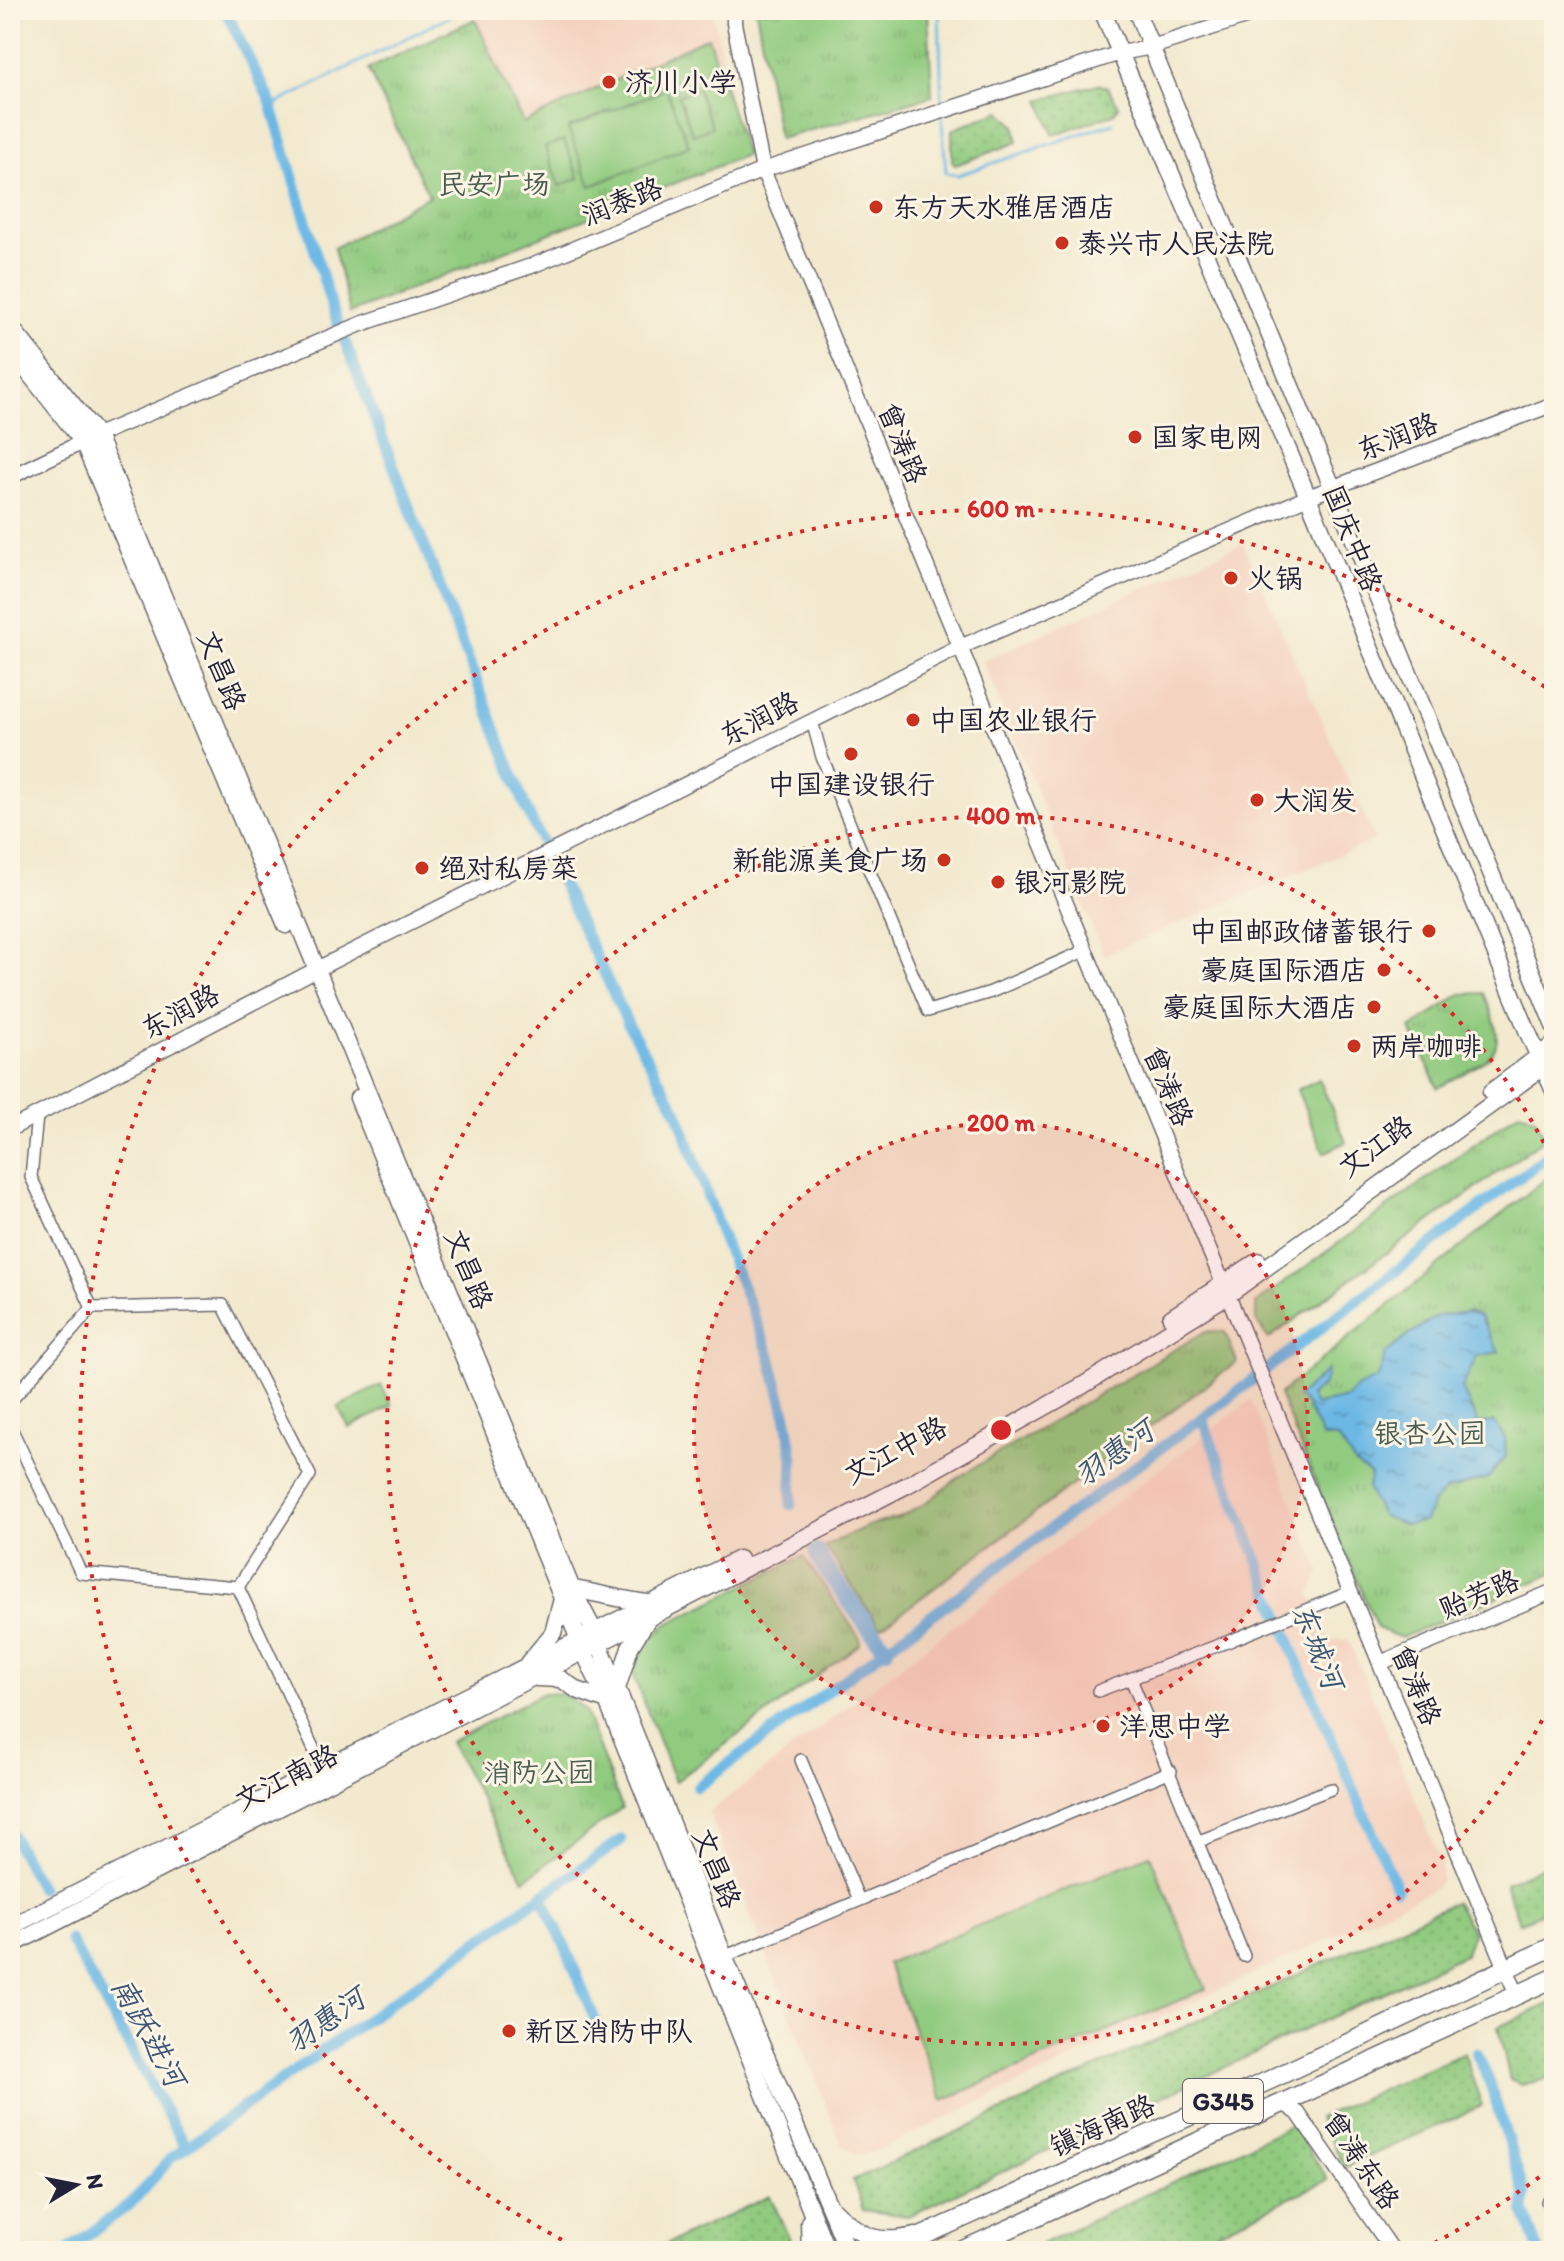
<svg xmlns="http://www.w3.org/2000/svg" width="1564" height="2261" viewBox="0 0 1564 2261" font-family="Itim,'LXGW WenKai TC',sans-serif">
  <defs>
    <pattern id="grass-dots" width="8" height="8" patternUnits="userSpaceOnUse" patternTransform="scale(2)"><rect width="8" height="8" fill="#91cb7f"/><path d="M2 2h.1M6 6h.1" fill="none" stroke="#7dae6f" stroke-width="1.8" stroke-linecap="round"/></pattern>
    <pattern id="park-tufts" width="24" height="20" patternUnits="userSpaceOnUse" patternTransform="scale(2)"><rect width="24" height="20" fill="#91cb7f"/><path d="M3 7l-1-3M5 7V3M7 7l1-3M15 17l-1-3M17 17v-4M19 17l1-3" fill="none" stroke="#7dae6f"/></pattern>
    <pattern id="water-ripples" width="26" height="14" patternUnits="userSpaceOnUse" patternTransform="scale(2)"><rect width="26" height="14" fill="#6cb8e5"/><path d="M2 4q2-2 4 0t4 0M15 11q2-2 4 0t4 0" fill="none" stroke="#5895bb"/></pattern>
  </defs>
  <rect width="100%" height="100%" fill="#fcf5e5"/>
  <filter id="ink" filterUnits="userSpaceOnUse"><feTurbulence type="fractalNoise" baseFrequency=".0125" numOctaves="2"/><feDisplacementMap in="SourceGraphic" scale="16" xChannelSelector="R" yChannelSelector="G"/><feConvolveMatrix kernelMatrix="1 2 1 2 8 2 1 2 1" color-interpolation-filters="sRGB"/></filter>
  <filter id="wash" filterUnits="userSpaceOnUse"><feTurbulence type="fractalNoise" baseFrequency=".006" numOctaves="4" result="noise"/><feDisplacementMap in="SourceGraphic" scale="32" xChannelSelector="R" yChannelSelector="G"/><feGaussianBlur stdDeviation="1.8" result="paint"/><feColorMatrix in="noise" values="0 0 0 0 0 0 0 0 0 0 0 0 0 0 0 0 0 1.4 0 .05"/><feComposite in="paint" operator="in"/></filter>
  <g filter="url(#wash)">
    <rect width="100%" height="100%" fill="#f2e9ce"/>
    <path fill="#f4d3c0" d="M489,10H713L738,145L534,232L475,19Z
      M1243,543L1375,840L1104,955L983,661Z
      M1251,1400L1320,1570L1311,1594L1329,1640L1348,1639L1441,1861V1881L1436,1888L876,2151L860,2155L850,2151L841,2143L709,1812Z"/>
    <path fill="url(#grass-dots)" stroke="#5a765d" stroke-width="2" d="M1098,84L1107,87L1119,106L1114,114L1053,135L1040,100Z
      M1000,111L1015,126L1018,142L955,165L952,161V130Z
      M1554,1861V1908L1519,1923L1505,1883Z
      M1455,1902L1473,1932L1466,1954L908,2216L863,2210L853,2180Z
      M1554,2002V2077L1522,2085L1510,2080L1498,2027Z
      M1464,2053L1482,2106L1345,2167L1318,2118Z
      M1292,2125L1328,2180L1178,2251H1027Z
      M770,2196L795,2251H651Z"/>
    <path fill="url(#park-tufts)" stroke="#5a765d" stroke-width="2" d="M756,10H928L932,96L779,139Z
      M475,19L523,123L708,37L746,155L350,313L334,248L429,196L368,69Z
      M1484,993C1512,1060 1493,1055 1438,1088L1411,1029L1460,994Z
      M1520,1111L1535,1118L1545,1138L1268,1339L1256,1320V1303Z
      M1554,1172V1573L1401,1638L1377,1628L1279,1394Z
      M1206,1331L1225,1332L1237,1362L882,1627L879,1626L825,1546L870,1525L899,1518L926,1503L960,1476Z
      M803,1556L860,1638V1644L675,1782L634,1677L638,1653L665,1625Z
      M543,1693C563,1693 571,1696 585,1711L622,1808L524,1880L450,1742Z"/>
    <path fill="#91cb7f" stroke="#5a765d" stroke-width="2" d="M697,88L712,127L693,135L678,96Z
      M666,89L689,146L591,186L568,128Z
      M564,140L579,178L559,186L545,147Z
      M1319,1079L1346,1142L1324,1153L1297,1090Z
      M381,1385L392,1406L349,1428L338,1407Z
      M1150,1855L1206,1989L943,2100L887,1963Z"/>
    <path fill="url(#water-ripples)" stroke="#476d90" stroke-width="2" d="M1467,1312L1480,1316L1499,1352L1477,1356L1462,1388L1478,1424L1494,1422L1505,1438L1506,1456L1488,1478L1447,1490L1433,1502L1425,1521L1406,1525L1382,1516L1367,1489L1371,1475L1355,1464L1338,1438L1323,1437L1306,1405L1298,1397L1327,1370L1324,1385L1310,1396L1315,1405L1346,1398L1356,1388L1378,1378L1386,1353L1409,1335L1437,1316Z"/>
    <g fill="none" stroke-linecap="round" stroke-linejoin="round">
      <path stroke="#6cb8e5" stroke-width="3" d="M939,10L942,105
        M272,106L462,10
        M942,117L946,173L958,175L1113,123"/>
      <path stroke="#6cb8e5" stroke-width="11" d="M225,10L270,101L332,308L526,808L630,1028L677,1111L724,1242L769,1353L787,1420L793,1458L791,1505
        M1202,1418L1294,1653L1397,1889
        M697,1787L1225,1401L1554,1151
        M10,1831L40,1888
        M541,1896L565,1946L596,2022
        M70,1940L186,2148
        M1476,2053L1488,2078L1525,2194L1524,2211L1539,2251
        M67,2251L131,2203L171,2158L621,1840"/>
      <path stroke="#6cb8e5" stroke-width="18" d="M817,1553L826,1569L885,1649"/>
    </g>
  </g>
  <g filter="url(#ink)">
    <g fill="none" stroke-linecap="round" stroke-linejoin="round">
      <g stroke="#6b686e" stroke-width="14">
        <path id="minor" d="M812,721L822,757L928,1011L991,992L1084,951
          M37,1116L31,1177L92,1308L223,1305L310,1475L238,1587L323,1769
          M10,1402L92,1308
          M10,1426L81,1573L238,1587
          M1131,1679L1244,1956
          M1098,1691L1232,1640L1350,1592
          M801,1760L859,1900
          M1197,1842L1331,1789
          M721,1958L1171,1771
          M1547,2202L1554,2198"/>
      </g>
      <g stroke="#6b686e" stroke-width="17">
        <path id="tertiary" d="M734,10V23L763,170L1517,1995
          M10,477L97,435L361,324L534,265L763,170L1120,53L1152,47L1267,10
          M10,1129L317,969L958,648L1308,497L1554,404
          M1380,1663L1554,1591
          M1283,2103L1298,2113L1393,2251"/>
      </g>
      <g stroke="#6b686e" stroke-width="19">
        <path id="secondary" d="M1102,10L1308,497L1529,1035L1554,1091
          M1136,10L1554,1026
          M10,326L97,435L572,1589L594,1631L724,1956L848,2251
          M10,349L83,442L286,925
          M1491,1092L1554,1045
          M358,1098L584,1652L607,1701L827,2251
          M1171,1318L1258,1261
          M572,1589C598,1593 622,1600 648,1603
          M528,1663L553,1633L562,1599
          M537,1678L561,1679L577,1690L607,1701
          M616,1692L630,1647L647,1620
          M10,1927L739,1559
          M10,1946L907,1485L1082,1386L1228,1295L1554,1059
          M833,2209C862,2237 875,2245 915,2236
          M809,2222L810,2251"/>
      </g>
      <g stroke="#6b686e" stroke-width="21">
        <path id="trunk" d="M889,2251L1272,2079L1554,1946
          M961,2251L1554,1978"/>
      </g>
      <use href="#minor" stroke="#fff" stroke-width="11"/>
      <use href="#tertiary" stroke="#fff" stroke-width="14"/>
      <use href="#secondary" stroke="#fff" stroke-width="16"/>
      <use href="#trunk" stroke="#fff" stroke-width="18"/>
    </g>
  </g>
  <circle cx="1001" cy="1430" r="307" fill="#d62828" fill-opacity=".12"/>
  <g fill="none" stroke="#d62828" stroke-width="4" stroke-dasharray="4 8">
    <circle cx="1001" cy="1430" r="307"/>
    <path d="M1553 1699A614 614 0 1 1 1553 1161"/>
    <path d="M1549 2170A921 921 0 0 1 1419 2251M583 2251A921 921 0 1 1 1549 690"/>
  </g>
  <g fill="#c8321e" stroke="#fcf5e5" stroke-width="3">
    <circle cx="609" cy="82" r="8"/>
    <circle cx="876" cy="207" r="8"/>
    <circle cx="1062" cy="243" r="8"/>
    <circle cx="1135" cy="437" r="8"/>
    <circle cx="1231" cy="578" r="8"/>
    <circle cx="913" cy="720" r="8"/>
    <circle cx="851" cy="754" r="8"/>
    <circle cx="1257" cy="800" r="8"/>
    <circle cx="944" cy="860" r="8"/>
    <circle cx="422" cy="868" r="8"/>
    <circle cx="998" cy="882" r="8"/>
    <circle cx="1429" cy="931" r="8"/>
    <circle cx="1384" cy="970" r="8"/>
    <circle cx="1374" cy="1007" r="8"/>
    <circle cx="1354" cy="1046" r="8"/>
    <circle cx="1103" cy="1726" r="8"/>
    <circle cx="509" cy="2031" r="8"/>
  </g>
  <g text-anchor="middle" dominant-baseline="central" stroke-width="6" stroke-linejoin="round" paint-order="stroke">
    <rect fill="#fcf5e5" stroke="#63616e" stroke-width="2" x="1183" y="2079" width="80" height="44" rx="6"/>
    <g font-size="26" font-weight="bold" fill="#22223b">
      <text x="1223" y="2101">G345</text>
    </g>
    <g font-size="28" fill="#22223b" stroke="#fcf5e5" text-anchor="start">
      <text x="625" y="82">济川小学</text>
      <text x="892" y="207">东方天水雅居酒店</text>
      <text x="1078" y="243">泰兴市人民法院</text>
      <text x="1151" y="437">国家电网</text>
      <text x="1247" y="578">火锅</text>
      <text x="929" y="720">中国农业银行</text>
      <text x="851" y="784" text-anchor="middle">中国建设银行</text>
      <text x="1273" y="800">大润发</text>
      <text x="928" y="860" text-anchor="end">新能源美食广场</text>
      <text x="438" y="868">绝对私房菜</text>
      <text x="1014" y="882">银河影院</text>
      <text x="1413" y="931" text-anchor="end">中国邮政储蓄银行</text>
      <text x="1368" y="970" text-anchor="end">豪庭国际酒店</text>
      <text x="1358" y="1007" text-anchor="end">豪庭国际大酒店</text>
      <text x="1370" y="1046">两岸咖啡</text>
      <text x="1119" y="1726">洋思中学</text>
      <text x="525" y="2031">新区消防中队</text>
    </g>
    <g font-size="28" fill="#495d53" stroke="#fcf5e5">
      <text x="494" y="184">民安广场</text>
      <text x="1430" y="1433">银杏公园</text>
      <text x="539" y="1772">消防公园</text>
    </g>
    <g font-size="28" fill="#22223b" stroke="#fcf5e5">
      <text transform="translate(622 201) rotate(-22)">润泰路</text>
      <text transform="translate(1397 436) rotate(-21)">东润路</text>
      <text transform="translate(903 443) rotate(68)">曾涛路</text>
      <text transform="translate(1353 538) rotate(68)">国庆中路</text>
      <text transform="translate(222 670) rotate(68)">文昌路</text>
      <text transform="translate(759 718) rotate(-27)">东润路</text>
      <text transform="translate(180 1011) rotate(-28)">东润路</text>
      <text transform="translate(1169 1086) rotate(67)">曾涛路</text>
      <text transform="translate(1375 1146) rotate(-36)">文江路</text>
      <text transform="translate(469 1269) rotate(68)">文昌路</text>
      <text transform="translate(895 1450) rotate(-28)">文江中路</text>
      <text transform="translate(1479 1594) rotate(-23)">贻芳路</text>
      <text transform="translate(1417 1685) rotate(67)">曾涛路</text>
      <text transform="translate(286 1777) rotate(-27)">文江南路</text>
      <text transform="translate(717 1868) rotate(68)">文昌路</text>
      <text transform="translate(1102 2125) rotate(-24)">镇海南路</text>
      <text transform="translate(1362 2160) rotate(56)">曾涛东路</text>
    </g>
    <g font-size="30" font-style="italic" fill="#3c5676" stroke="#fcf5e5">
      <text transform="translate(1114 1453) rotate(-36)">羽惠河</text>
      <text transform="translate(1318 1646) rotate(68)">东城河</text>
      <text transform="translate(325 2020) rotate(-35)">羽惠河</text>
      <text transform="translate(149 2032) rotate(61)">南跃进河</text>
    </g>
  </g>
  <circle cx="1001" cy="1430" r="12" fill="#d62828" stroke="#fcf5e5" stroke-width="4"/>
  <g font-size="24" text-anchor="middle" font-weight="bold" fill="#d62828" stroke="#fcf5e5" stroke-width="6" stroke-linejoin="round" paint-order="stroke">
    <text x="1001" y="517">600 m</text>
    <text x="1001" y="824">400 m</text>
    <text x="1001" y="1131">200 m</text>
  </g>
  <rect width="1564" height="2261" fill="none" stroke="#fcf5e5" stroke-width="40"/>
  <g transform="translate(76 2185) rotate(80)" stroke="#fcf5e5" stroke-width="6" paint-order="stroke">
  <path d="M0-6L14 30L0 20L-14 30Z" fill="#22223b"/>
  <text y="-12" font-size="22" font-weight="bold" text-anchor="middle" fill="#22223b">N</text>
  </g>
</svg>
